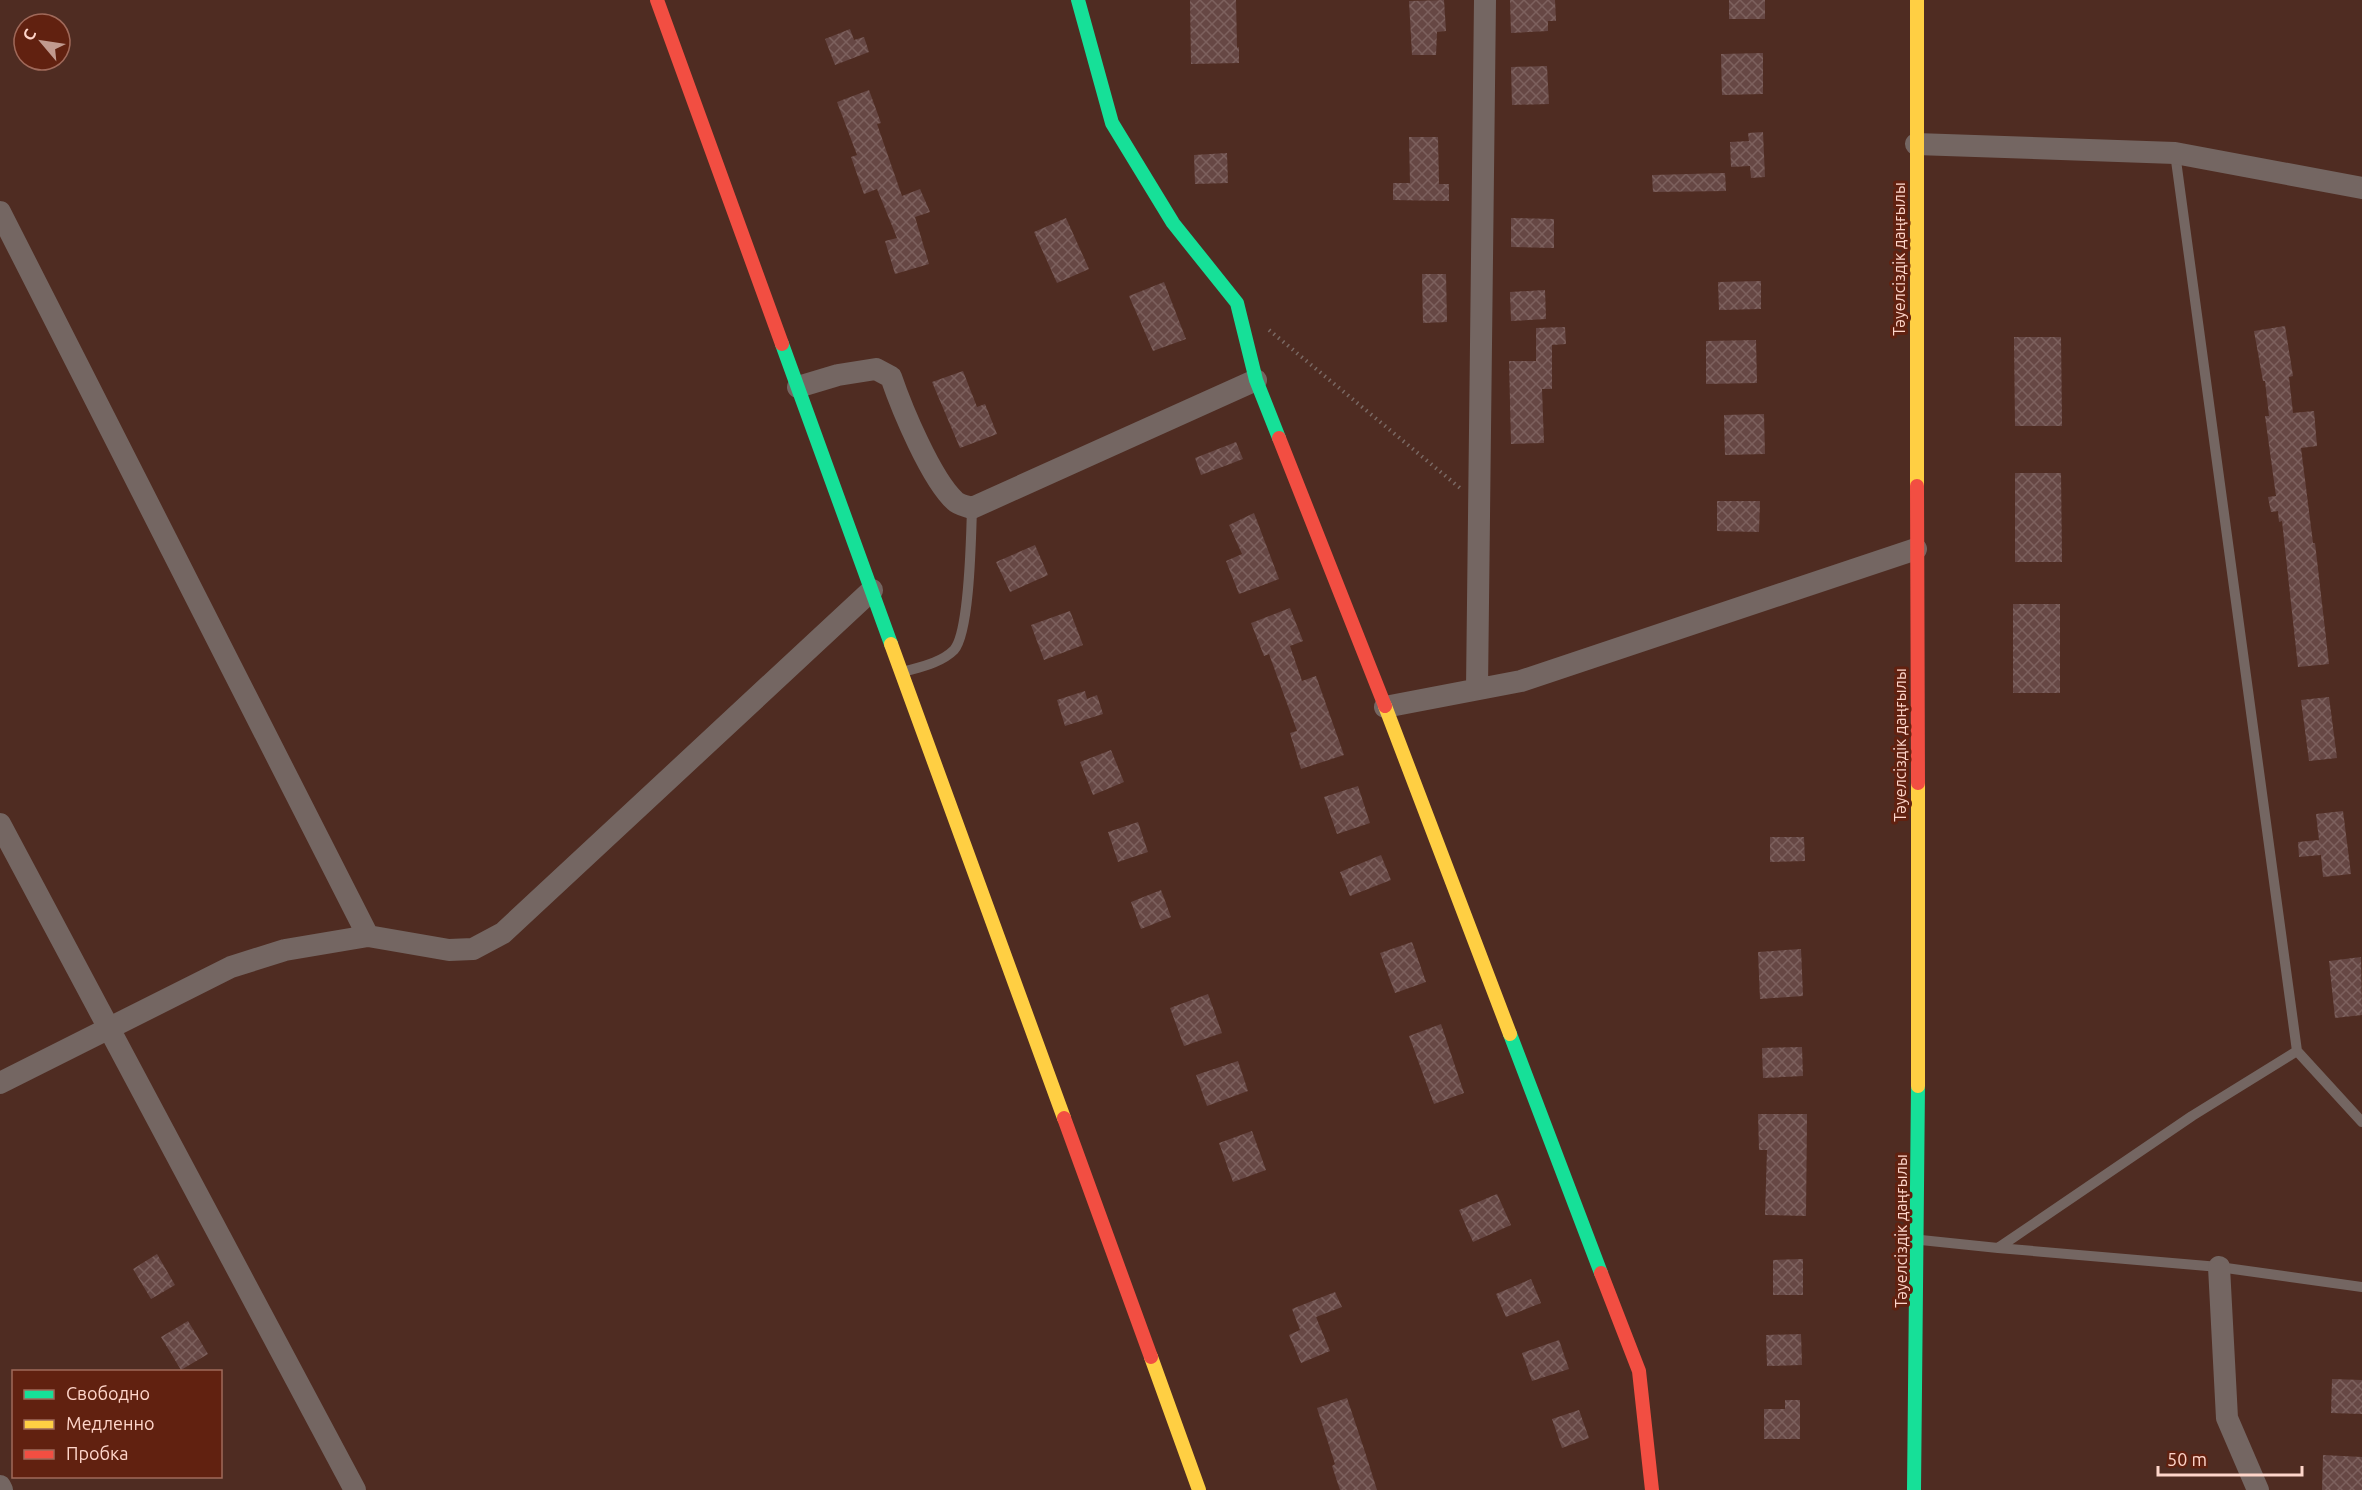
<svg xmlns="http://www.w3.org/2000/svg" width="2362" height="1490" viewBox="0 0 2362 1490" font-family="Ubuntu,sans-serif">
  <defs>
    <pattern id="building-cross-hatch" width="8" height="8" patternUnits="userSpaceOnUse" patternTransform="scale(1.5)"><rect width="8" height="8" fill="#664744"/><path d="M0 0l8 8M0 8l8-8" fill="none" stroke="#7d615e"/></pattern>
  </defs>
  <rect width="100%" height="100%" fill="#4f2c22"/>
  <path fill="url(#building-cross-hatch)" d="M1190,0H1236L1237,48L1239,47V63L1191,64Z
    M1444,0L1446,31L1437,32L1436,55H1412L1409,1Z
    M1510,0H1555L1556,21H1548V31L1511,33Z
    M1729,0H1765V19H1729Z
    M850,29L854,40L864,37L869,52L835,65L825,39Z
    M1763,53V94L1722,95L1721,54Z
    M1547,66L1549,104L1512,105L1511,67Z
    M869,90L881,123L877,124L902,196L920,189L930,212L915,217L929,264L895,274L885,241L897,238L877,189L864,194L851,157L857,155L837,102Z
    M1763,132L1765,177L1751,178L1750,166L1731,167L1730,142L1749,141L1748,133Z
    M1409,137H1438L1439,184H1449V201L1393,200V183H1410Z
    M1227,153L1228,183L1195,184L1194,155Z
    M1725,173L1726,191L1653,192L1652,175Z
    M1066,218L1089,269L1057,283L1034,232Z
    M1511,218L1554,219V248L1511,247Z
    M1422,274H1446L1447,322L1423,323Z
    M1761,281V309L1719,310L1718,282Z
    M1164,282L1186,339L1153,351L1129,296Z
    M1545,290L1546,319L1511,321L1510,292Z
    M2285,326L2293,376L2289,377L2293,413L2314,411L2317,446L2301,448L2313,543H2315L2329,664L2298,667L2282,521L2279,522L2278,511L2271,512L2268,497L2276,496L2265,416H2269L2265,381H2263L2254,331Z
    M1565,327L1566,344L1552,345V389H1542L1544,443L1511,444L1509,361H1536V328Z
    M2014,337H2061L2062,426H2015Z
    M1756,340L1757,383L1706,384V341Z
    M963,371L977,407L985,404L997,434L960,448L932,382Z
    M1764,414L1765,454L1725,455L1724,415Z
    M1236,442L1243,459L1201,475L1195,458Z
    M2015,473H2061L2062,562H2015Z
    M1717,501H1760L1759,532L1717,531Z
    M1254,513L1279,579L1239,594L1226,561L1242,554L1229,525Z
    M1035,545L1048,575L1010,592L996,562Z
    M2013,604H2060V693H2013Z
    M1290,608L1303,641L1290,646L1302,681L1316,676L1344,755L1301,769L1290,733L1297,731L1269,654L1264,656L1251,623Z
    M1070,611L1083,645L1044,660L1031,625Z
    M1085,691L1087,699L1097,695L1103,714L1065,726L1057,700Z
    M2329,697L2337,758L2309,761L2301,700Z
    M1111,750L1124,782L1093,795L1080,762Z
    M1358,786L1370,823L1337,834L1324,797Z
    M2343,811L2351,874L2323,877L2321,855L2299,857L2298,842L2319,840L2316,814Z
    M1138,822L1148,852L1118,862L1108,832Z
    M1770,837H1804L1805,861L1770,862Z
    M1381,855L1391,880L1350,896L1340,872Z
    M1161,890L1171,917L1141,929L1131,902Z
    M1412,942L1426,982L1395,993L1380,953Z
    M1801,949L1803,996L1760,999L1758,952Z
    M2361,957L2362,1015L2335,1018L2329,961Z
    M1208,994L1222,1033L1184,1046L1170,1008Z
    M1441,1024L1464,1093L1434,1104L1409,1036Z
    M1802,1047L1803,1076L1763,1078L1762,1048Z
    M1238,1061L1248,1091L1207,1106L1196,1075Z
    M1758,1114H1807L1806,1216L1765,1215L1767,1150H1759Z
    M1252,1131L1266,1170L1233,1182L1219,1143Z
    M1497,1194L1511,1225L1473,1242L1459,1210Z
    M157,1254L175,1285L151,1299L133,1269Z
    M1803,1259V1295H1773V1260Z
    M1531,1279L1541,1303L1506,1317L1496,1294Z
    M1335,1292L1342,1307L1316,1317L1330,1351L1301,1363L1289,1335L1300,1330L1292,1309Z
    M188,1321L208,1354L181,1370L161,1337Z
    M1801,1334L1802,1365L1767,1366L1766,1335Z
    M1559,1340L1569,1369L1532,1381L1522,1353Z
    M2332,1379L2362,1380V1414L2331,1413Z
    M1347,1398L1366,1455L1377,1490H1340L1332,1466L1335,1464L1317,1408Z
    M1785,1400H1800V1439H1764V1409H1785Z
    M1579,1410L1589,1438L1562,1448L1552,1419Z
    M2323,1455L2362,1457V1490H2322Z"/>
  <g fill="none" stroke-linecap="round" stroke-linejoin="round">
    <path stroke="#7a6964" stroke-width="4" stroke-dasharray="1.5 4.5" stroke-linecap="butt" d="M1269,330L1460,488"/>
    <path stroke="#746662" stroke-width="10" d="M903,672C920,667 941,663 954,650C970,632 971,535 972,508
      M2297,1051L2362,1122
      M1921,1240L1998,1248L2192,1116L2297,1051L2175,153
      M1998,1248L2219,1267L2362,1287"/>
    <path stroke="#746662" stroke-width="22" d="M1916,144L2175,153L2362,188
      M0,212L368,936
      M798,387L838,375L876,369L891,377C902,409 931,479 955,501C959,505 966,506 972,508L1256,380
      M1477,689L1485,0
      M1385,707L1521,681L1916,549
      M0,824L355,1490
      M0,1083L231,967L285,950L368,936L449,950L473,949L503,933L872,590
      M2219,1267L2227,1418L2258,1490
      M0,1486L2,1490"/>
    <path stroke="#16e098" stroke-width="14" d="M1078,0L1112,123L1173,223L1237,303L1256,380L1279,438
      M782,344L891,644
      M1510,1034L1601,1273
      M1914,1490L1918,1086"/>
    <path stroke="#ffcf43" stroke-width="14" d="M1917,0V486
      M891,644L1064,1118
      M1385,706L1510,1034
      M1918,783V1086
      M1151,1357L1199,1490"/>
    <path stroke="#f24e42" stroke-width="14" d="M657,0L782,344
      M1279,438L1385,706
      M1917,486L1918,783
      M1064,1118L1151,1357
      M1601,1273L1639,1371L1652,1490"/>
  </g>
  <g text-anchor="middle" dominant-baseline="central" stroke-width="6" stroke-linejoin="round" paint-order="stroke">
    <g font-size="16" fill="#fed5ca" stroke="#612110">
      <text transform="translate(1899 259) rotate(-90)">Тәуелсіздік даңғылы</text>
      <text transform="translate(1900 745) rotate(-90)">Тәуелсіздік даңғылы</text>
      <text transform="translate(1901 1231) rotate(-90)">Тәуелсіздік даңғылы</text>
    </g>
  </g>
  <rect x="12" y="1370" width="210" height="108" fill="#612110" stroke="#a0695a" stroke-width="1.5"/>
  <rect x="24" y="1390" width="30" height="9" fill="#16e098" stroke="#a0695a" stroke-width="1.5"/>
  <text x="66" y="1400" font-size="18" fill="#fed5ca">Свободно</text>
  <rect x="24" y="1420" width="30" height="9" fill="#ffcf43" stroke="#a0695a" stroke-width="1.5"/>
  <text x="66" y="1430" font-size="18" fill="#fed5ca">Медленно</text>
  <rect x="24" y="1450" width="30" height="9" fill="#f24e42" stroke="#a0695a" stroke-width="1.5"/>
  <text x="66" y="1460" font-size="18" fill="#fed5ca">Пробка</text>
  <g transform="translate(42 42) rotate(299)"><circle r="28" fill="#612110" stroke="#a0695a" stroke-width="1.5"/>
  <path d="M0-4.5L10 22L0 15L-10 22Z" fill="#c19a8f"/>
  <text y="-9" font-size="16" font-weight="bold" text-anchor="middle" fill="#fed5ca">С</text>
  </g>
  <path d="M2158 1466v9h144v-9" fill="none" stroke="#fed5ca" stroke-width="3"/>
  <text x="2167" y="1466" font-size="18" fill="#fed5ca" stroke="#612110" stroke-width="4.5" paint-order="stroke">50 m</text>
</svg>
